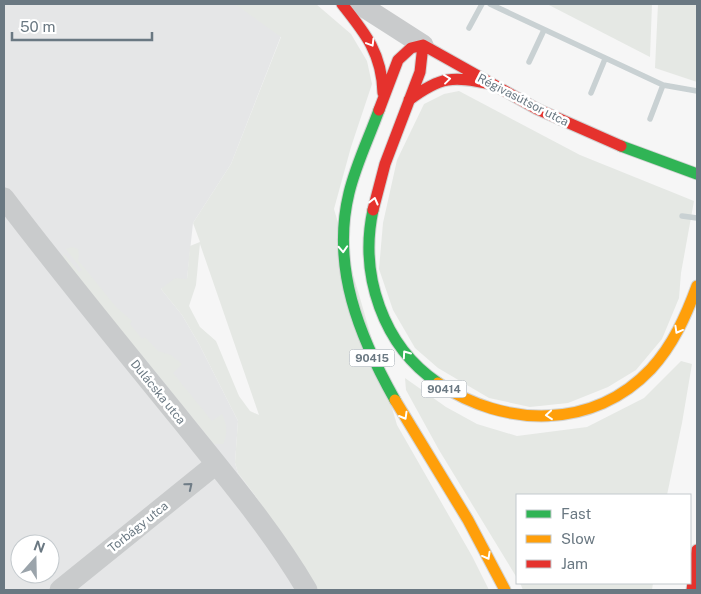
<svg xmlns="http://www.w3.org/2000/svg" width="701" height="594" viewBox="0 0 701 594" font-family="'Public Sans',sans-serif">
  <rect width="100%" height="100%" fill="#f6f6f6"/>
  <path fill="#e5e6e7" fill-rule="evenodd" d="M4,4H252L281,36L231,164L193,223L187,279L161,289L182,315L199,344L238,421L235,463L238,473L254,494L317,590H4ZM20,544H50V574H20Z"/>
  <path fill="#e5e8e4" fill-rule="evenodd" d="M235,4H316L351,34L367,61L372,84L351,147L334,209L397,425L472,556L489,590H317L254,494L238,473L235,463L238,421L199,344L182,315L161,289L175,278L187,279L190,246L200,242L193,223L231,164L281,37ZM200,243V244L259,415L250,411L239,396L216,341L200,327L189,306L196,285Z
    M547,4H652L650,57Z
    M658,4H697V82L655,68Z
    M459,91L580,155L694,201L681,273L679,298L662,339L636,370L608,387L568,403L530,407L489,398L438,368L415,348L393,310L379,269L383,223L397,160L424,104L444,94Z
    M72,247L78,249L79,256L78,260L116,307L132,321L130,324L142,339L145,337L158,351L171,355L182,364L173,373L212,421L222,414C227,424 228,434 223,444H214L64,260L63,253L79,272L82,270L66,249Z
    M681,361L692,364L682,423L667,495H517V578L439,450L406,390L405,378L446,407L477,424L517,436L587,427L644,398Z
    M520,583H653L652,590H523Z"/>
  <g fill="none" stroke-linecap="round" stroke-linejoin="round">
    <path stroke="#c9d1d3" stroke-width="5.5" d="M490,4L663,85L697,91
      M469,28L482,4
      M529,62L544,30
      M591,93L605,59
      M650,119L663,85
      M682,216L697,218"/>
    <g stroke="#d2d3d3" stroke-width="13">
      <path id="fast" d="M379,110C369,138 356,164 349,193C331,267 359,336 395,400
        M621,146L697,174
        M373,210C359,275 383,346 438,383"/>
    </g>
    <g stroke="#d2d3d3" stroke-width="13">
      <path id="slow" d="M438,383C505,428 593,430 651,369C673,345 686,316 697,286
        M395,400L468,520L505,590"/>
    </g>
    <g stroke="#d2d3d3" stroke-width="13">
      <path id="jam" d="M342,4C366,34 382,54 383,93
        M423,45L537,109L621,146
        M409,100C441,76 452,76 491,84
        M373,210L385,164L420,72L423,45L411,48L398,60L379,110
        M692,590L697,550"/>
    </g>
    <path stroke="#c9cbcc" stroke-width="21" d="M359,4L423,45
      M4,198C61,273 121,346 181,420C225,475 271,529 307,590
      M60,590L216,464"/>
    <use href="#fast" stroke="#30b455" stroke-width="11"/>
    <use href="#slow" stroke="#ff9f0a" stroke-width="11"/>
    <use href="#jam" stroke="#e5322d" stroke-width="11"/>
  </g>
  <defs><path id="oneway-chevron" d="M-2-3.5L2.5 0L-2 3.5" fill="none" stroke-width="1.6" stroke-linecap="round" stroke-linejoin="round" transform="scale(1.25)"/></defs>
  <g stroke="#fff">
    <use href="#oneway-chevron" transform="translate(371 43) rotate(59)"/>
    <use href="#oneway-chevron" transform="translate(447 79) rotate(-7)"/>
    <use href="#oneway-chevron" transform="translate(374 201) rotate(-76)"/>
    <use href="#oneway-chevron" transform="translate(343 249) rotate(87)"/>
    <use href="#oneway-chevron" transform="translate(678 330) rotate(119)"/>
    <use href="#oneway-chevron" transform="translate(406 354) rotate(-125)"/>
    <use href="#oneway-chevron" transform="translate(549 415) rotate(175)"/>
    <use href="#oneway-chevron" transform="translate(404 416) rotate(60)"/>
    <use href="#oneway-chevron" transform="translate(487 556) rotate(61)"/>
  </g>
  <use stroke="#6f7c86" href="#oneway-chevron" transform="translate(189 486) rotate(-39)"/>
  <g text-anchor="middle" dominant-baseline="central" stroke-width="5" stroke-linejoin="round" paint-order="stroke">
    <g fill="#fff" stroke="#97a0a8" stroke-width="1">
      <rect x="349.5" y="349.5" width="45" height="17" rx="4"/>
      <rect x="421.5" y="380.5" width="45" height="17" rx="4"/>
    </g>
    <g font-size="11" font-weight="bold" fill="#6a7882">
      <text x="372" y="358">90415</text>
      <text x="444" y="389">90414</text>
    </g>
    <g font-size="12" fill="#6a7882" stroke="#fff">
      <text transform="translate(523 100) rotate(27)">Régivasútsor utca</text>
      <text transform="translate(158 392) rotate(51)">Dulácska utca</text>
      <text transform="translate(138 527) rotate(-39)">Torbágy utca</text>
    </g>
  </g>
  <rect width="701" height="594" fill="none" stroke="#6a7882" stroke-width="10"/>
  <rect x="516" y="494" width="175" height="90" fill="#ffffff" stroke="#c3c9cd"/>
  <rect x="526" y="510" width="25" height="8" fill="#30b455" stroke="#c3c9cd"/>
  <text x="561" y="519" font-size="15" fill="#6a7882">Fast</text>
  <rect x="526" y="535" width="25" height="8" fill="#ff9f0a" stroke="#c3c9cd"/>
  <text x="561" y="544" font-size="15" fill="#6a7882">Slow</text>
  <rect x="526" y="560" width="25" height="8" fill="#e5322d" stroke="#c3c9cd"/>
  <text x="561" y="569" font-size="15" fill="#6a7882">Jam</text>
  <g transform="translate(35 559) rotate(20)"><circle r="24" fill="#ffffff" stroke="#c3c9cd"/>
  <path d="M0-4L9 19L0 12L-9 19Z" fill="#9ba4ab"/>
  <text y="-8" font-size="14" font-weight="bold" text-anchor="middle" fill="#6a7882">N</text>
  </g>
  <path d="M12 32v8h140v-8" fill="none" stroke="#6a7882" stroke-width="2.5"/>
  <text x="20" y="32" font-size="15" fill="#6a7882" stroke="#ffffff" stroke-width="4" paint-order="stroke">50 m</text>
</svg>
